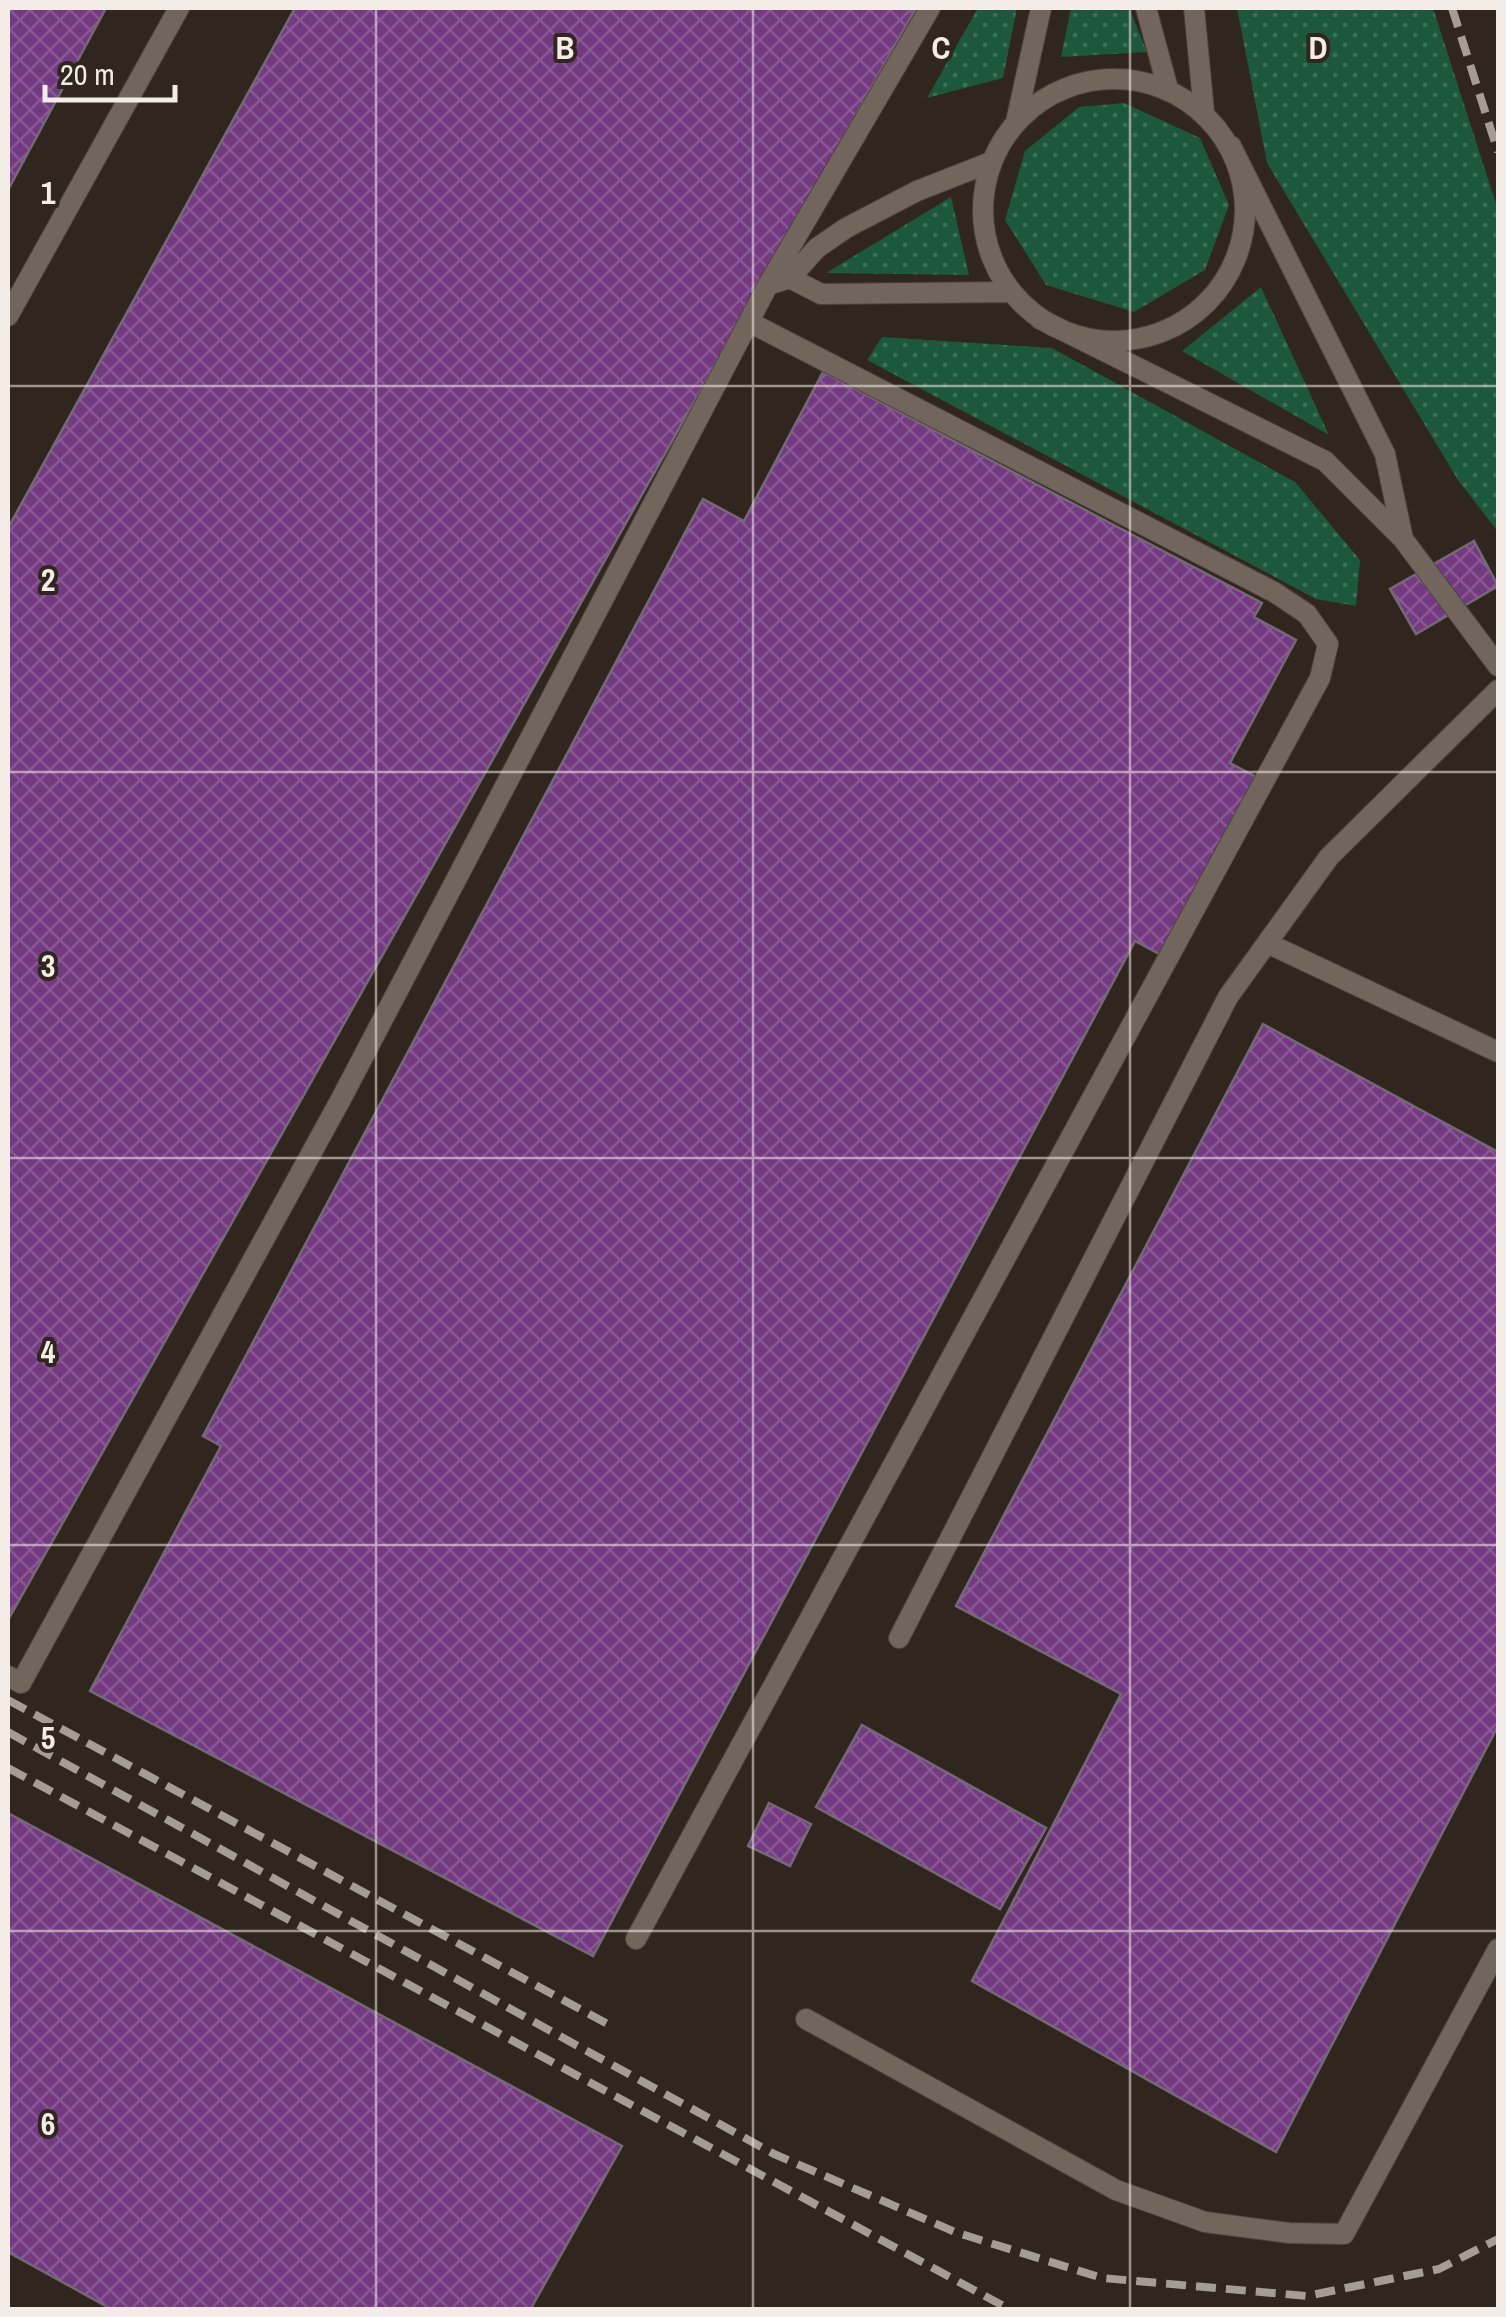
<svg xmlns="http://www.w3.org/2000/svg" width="1506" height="2317" viewBox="0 0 1506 2317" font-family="'Archivo Narrow',sans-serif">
  <defs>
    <pattern id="grass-dots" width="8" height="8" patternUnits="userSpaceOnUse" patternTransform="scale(2.5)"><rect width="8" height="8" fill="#1b583c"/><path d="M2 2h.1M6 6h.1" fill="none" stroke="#3d7058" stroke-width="1.8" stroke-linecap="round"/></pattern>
    <pattern id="building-cross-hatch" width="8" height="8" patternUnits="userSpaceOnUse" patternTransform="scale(2.5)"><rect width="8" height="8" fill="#733a82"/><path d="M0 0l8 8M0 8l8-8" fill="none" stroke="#885794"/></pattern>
  </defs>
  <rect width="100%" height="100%" fill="#30261d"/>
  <path fill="url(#grass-dots)" d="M978,8H1017L1003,78L927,98Z
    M1071,8H1129L1147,52L1061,57Z
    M1237,8H1433L1498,210V532L1458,480L1267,163Z
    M1124,103L1200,138L1229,205L1205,270L1134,312L1046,285L1005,220L1025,151L1079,107Z
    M951,197L969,275L826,273Z
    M1261,287L1329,435L1182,351Z
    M882,337L1052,348L1295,482L1360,560L1356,606L1316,599L867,360Z"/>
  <path fill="url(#building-cross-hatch)" stroke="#746a77" stroke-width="2.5" d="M8,8H106L8,190Z
    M295,8H916L8,1620V528Z
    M823,372L1262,603L1254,617L1296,640L1230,763L1260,779L1163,956L1135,941L593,1956L90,1691L221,1446L203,1436L703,499L744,521Z
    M1474,541L1498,586L1416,634L1390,589Z
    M1263,1024L1498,1152V1726L1276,2152L972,1981L1121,1694L956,1606Z
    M862,1725L1046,1828L1000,1909L816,1807Z
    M769,1803L811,1824L790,1866L748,1846Z
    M8,1813L622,2146L530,2310H113L8,2252Z"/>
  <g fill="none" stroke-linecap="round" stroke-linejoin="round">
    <g stroke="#4d443d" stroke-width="22">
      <path id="service" d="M1146,8L1168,89
        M1194,8L1204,112
        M983 210a131 131 0 1 1 262 0a131 131 0 1 1-262 0Z
        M1016,122L1041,8
        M790,278L821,294L1012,292
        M768,285L790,278L817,248L846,228L917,191L991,162
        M8,316L179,8
        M1040,319L1325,461L1403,539L1385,454L1231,146
        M1403,539L1498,666
        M1267,943L1498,1052
        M899,1638L1228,997L1329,857L1498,690
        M8,1676L21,1683L341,1099L768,285L930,8
        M636,1939L1320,678L1328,644L1307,614L1274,592L751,323
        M806,2019L1116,2190L1205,2222L1289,2233L1344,2234L1498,1949"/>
    </g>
    <use href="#service" stroke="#72665c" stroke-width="20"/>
    <path stroke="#a49c95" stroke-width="8" stroke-dasharray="20 10" stroke-linecap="butt" d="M1452,8L1498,152
      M8,1700L615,2028
      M8,1732L774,2154L955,2232L1102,2278L1307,2296L1439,2269L1498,2239
      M8,1768L1011,2310"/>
  </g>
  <path fill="none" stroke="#f4ede7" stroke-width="2.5" stroke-opacity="0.55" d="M376,8V2310M753,8V2310M1130,8V2310M8,386H1498M8,772H1498M8,1158H1498M8,1545H1498M8,1931H1498"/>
  <g font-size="32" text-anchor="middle" font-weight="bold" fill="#f4ede7" stroke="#30261d" stroke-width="8" stroke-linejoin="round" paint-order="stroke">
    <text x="565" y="59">B</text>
    <text x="941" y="59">C</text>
    <text x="1318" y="59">D</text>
    <text x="48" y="204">1</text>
    <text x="48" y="591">2</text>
    <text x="48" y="977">3</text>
    <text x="48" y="1363">4</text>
    <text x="48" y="1749">5</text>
    <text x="48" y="2135">6</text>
  </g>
  <rect width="1506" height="2317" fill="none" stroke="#f4ede7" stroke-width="20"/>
  <path d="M45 85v15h130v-15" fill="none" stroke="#f4ede7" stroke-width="5"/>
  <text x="60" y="85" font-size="30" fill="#f4ede7" stroke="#30261d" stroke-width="8" paint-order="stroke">20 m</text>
</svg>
